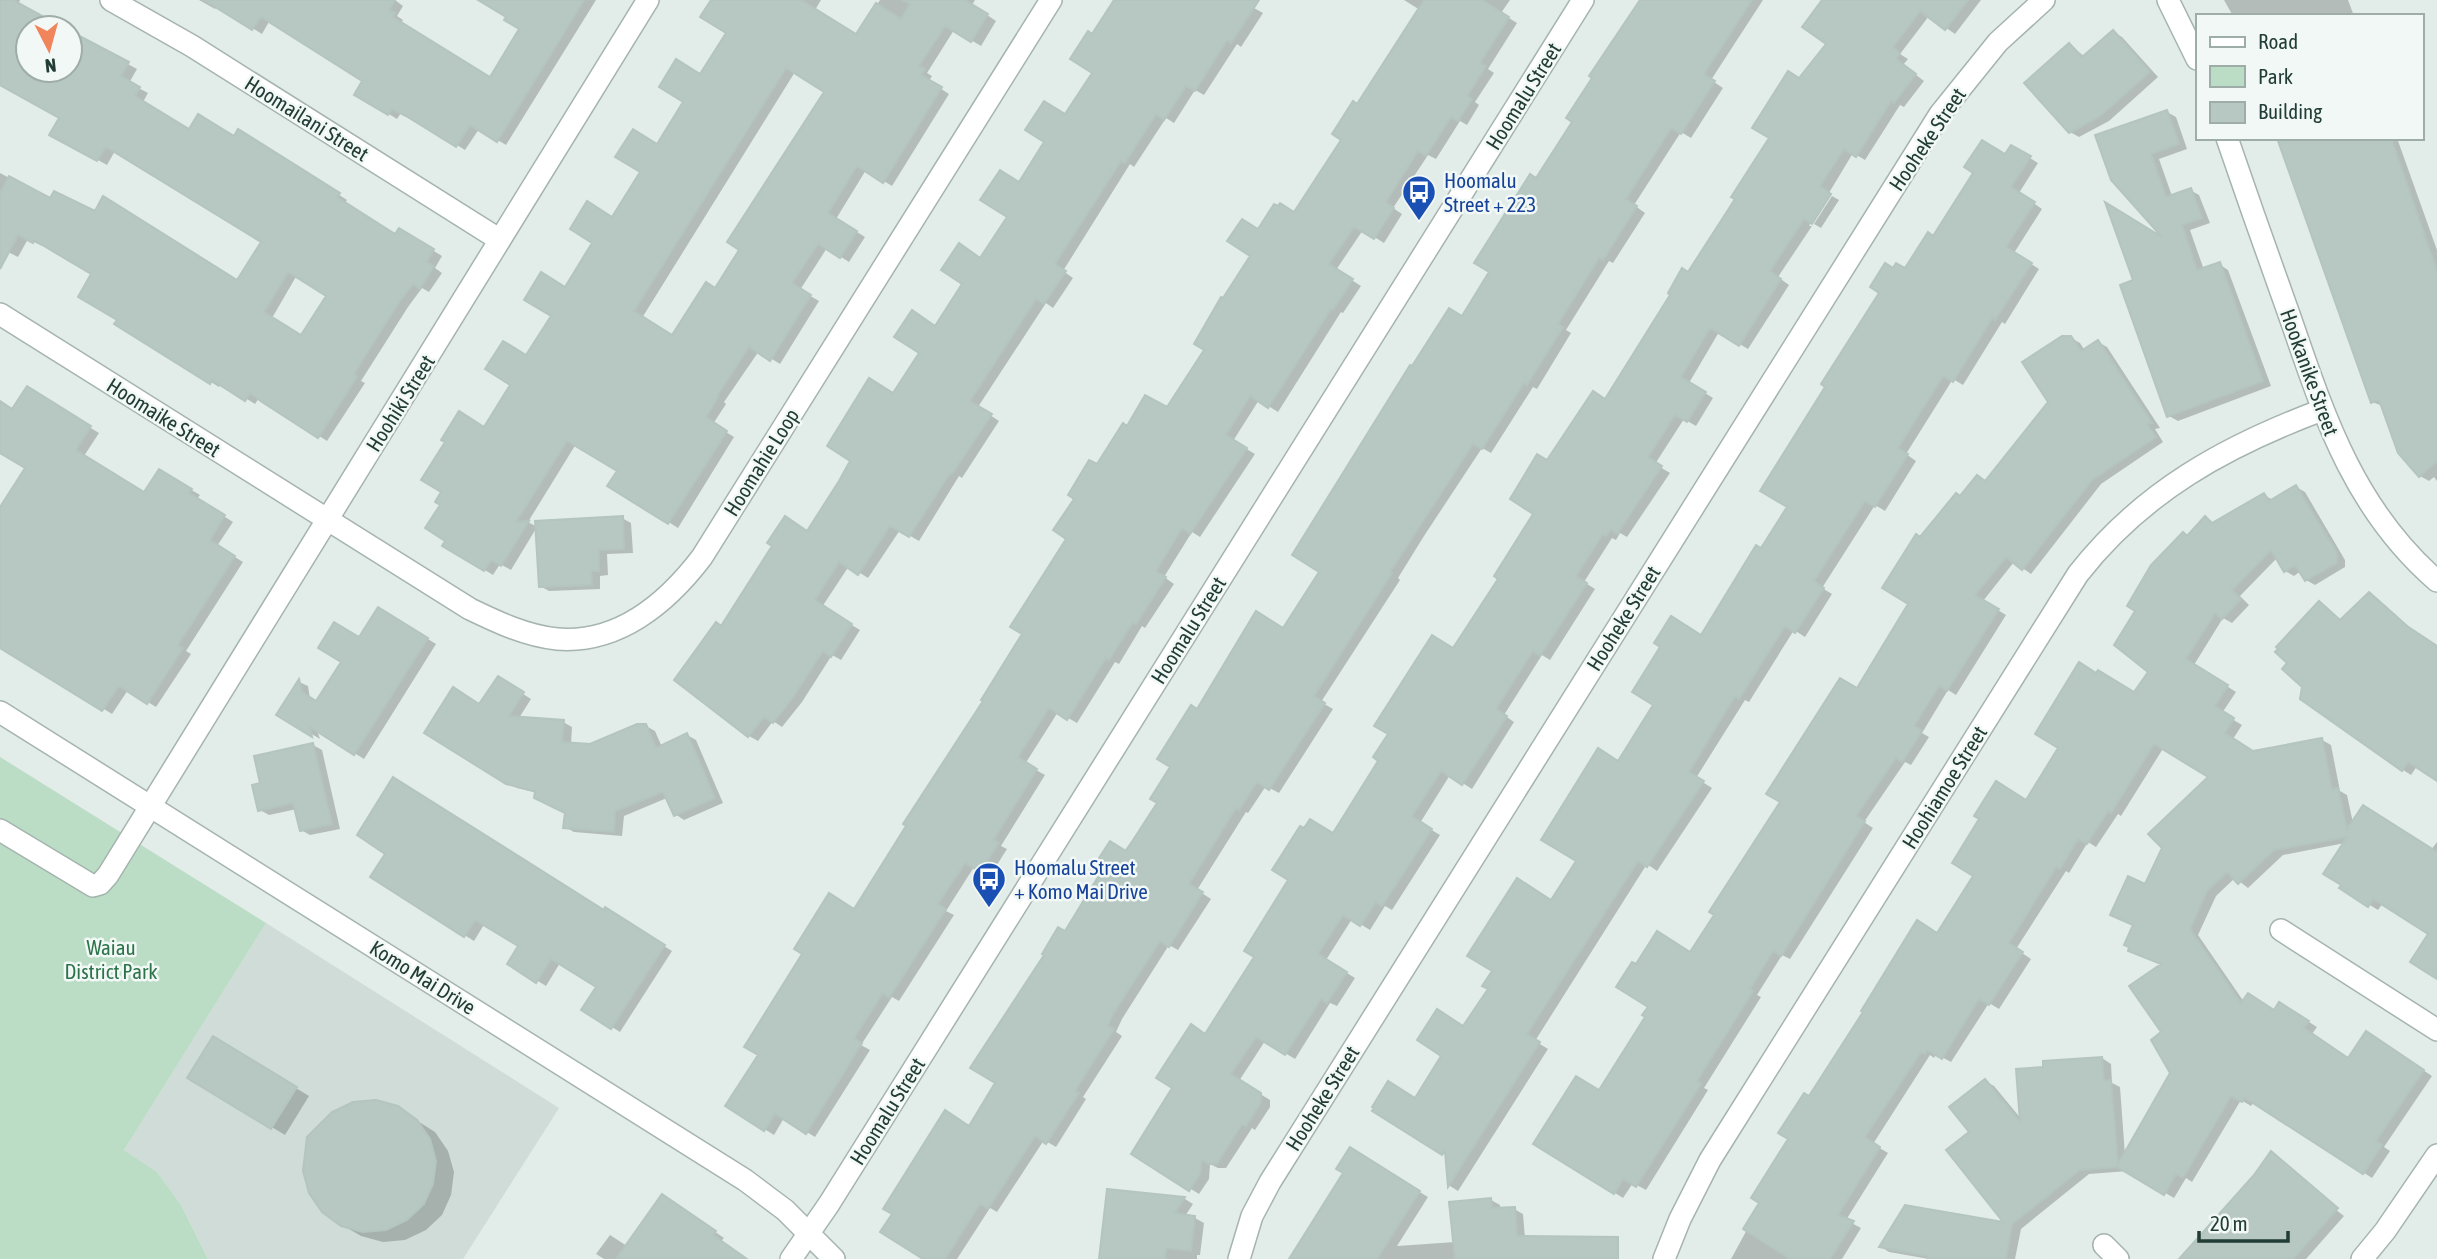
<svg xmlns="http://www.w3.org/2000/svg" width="2437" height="1259" viewBox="0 0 2437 1259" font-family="'Asap Condensed',sans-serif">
  <rect width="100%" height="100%" fill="#e2ece8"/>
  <path fill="#d0dcd7" d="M266,923L559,1108L463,1259H208L181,1205L157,1172L124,1150Z"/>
  <path fill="#bbddc5" d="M0,757L266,923L124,1150L157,1172L181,1205L208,1259H0Z"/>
  <path fill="#0003" fill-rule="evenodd" d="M0,0H20L18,5L61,28H28V70H70V33L137,69L129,83L148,93L143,102L189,131L234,138L248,136L347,200L345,203L396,236L400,230L442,256L435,268L442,273L429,292L422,288L408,307L361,381L365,383L327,441L259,398L255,404L221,383L219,387L117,323L119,320L94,274L44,243L42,246L28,239L18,257L0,248V173L51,200L238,282L263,241L115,151L107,165L51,134L61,117L0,83ZM297,275L328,295L302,337L272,318Z
    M199,0H395L403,6L397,16L403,20L401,23L491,79L521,29L508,17L481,0H596L506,145L479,129L465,150L415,119L401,113L397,119L356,94L365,80L270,20L262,34L217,6L215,9Z
    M713,0H821L815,10L857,36L880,0H975L972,5L996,21L981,46L954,30L927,73L932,76L929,81L949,94L892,186L866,170L836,219L865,237L849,262L827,248L800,290L819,301L780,364L759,351L724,402L726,404L713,424L734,437L678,528L610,485L619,470L576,444L528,522L537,527L511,570L500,564L493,575L444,545L485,429L553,315L566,289L613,219L728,32ZM795,72L826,91L742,250L716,290L673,337L642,318Z
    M1116,0H1252L1254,8L1263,13L1241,47L1237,44L1204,95L1195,90L1174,123L1166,118L1134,167L1130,164L1063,271L1073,278L1053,308L1046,303L978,407L999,421L962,478L959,476L919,541L900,530L868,578L849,566L822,607L860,630L841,660L832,655L802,702L782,727L773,721L758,741L749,736L722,627L808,532L936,328L1009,217L1020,184L1095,73L1092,36Z
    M1404,0H1510L1501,13L1517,23L1488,69L1494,73L1475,102L1479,105L1467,125L1460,121L1436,159L1428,155L1393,208L1402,214L1384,243L1363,230L1336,270L1361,286L1343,313L1341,312L1278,412L1259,400L1233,441L1255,454L1200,537L1192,532L1164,577L1174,584L1145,628L1142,626L1119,664L1115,662L1077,723L1058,712L1025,764L1045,775L1001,846L1007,849L990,876L974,867L946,911L954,915L899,1001L892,997L861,1045L870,1050L815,1137L784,1118L774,1135L728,1106L855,911L985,701L1024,634L1068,538L1098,467L1128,428L1167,410L1207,349L1224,300L1253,255L1259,231L1295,214L1343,139L1358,106L1420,10Z
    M1642,0H1763L1711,80L1723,88L1691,138L1681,132L1634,205L1645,213L1613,263L1609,261L1566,330L1571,333L1537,389L1533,387L1491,453L1482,448L1424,536L1398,578L1400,580L1321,702L1333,709L1279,793L1266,786L1248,813L1246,812L1197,890L1211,899L1178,950L1169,945L1122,1019L1116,1032L1122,1036L1083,1097L1086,1099L1056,1147L1044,1140L997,1212L990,1208L957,1259H926L970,1128L998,1083L1065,933L1159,803L1172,766L1197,711L1284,630L1321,572L1463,318L1492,271L1537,180L1574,121Z
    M1825,0H1981L1955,34L1929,16L1900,54L1908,59L1903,65L1924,81L1904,107L1900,105L1865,160L1853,153L1809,226H1812L1778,277L1789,285L1748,349L1719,332L1689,383L1713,398L1696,426L1684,419L1655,464L1670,473L1627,537L1620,533L1616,540L1612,538L1584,582L1595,589L1550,660L1542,655L1504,715L1514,722L1472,789L1450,775L1420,823L1440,835L1392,910L1385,906L1370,930L1352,919L1326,960L1355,978L1337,1006L1330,1003L1295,1059L1265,1041L1239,1081L1270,1100V1107L1255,1130L1252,1128L1226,1168H1218L1210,1164L1209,1179L1199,1194L1133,1153L1334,835L1500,578L1535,514L1547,462L1606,401L1737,199L1800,80L1828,44Z
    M2224,0H2348L2354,16H2233Z
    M2113,32L2122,37L2158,77L2109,121L2079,137L2070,132V45L2085,57Z
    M2167,112L2176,117L2187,149L2159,159L2172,196L2190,190L2199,195L2210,223L2190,230L2204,270L2219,264L2228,270L2271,386L2178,421L2169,416L2136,281L2168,242L2113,180Z
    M2279,138H2397L2437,250V481L2434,477L2429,481L2420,476L2383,406L2372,402Z
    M2012,147L2038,163L2019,193L2042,209L2014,253L2039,269L2005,324L2002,322L1963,385L1953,379L1906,454L1916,461L1885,511L1875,505L1822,588L1832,594L1805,637L1794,630L1749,702L1745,700L1696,778L1712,788L1657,871L1647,864L1535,1041L1548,1049L1458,1191L1450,1186L1447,1155L1375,1110L1416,1100L1462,1027L1552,902L1578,861L1619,763L1789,507L1827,386L1894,271H1906Z
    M1832,196L1839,200L1821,228L1814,224Z
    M2071,338L2080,343L2085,351L2098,342L2107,347L2160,428L2155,429L2163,442L2101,484L2031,574L2014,562L1983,601L2006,615L1956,695L1948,690L1922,733L1929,737L1911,765L1905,762L1864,822L1873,828L1790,959L1782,955L1757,995L1761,997L1704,1088L1708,1090L1646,1190L1633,1183L1623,1198L1535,1143L1600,1092L1691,954L1910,604L1921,539L1960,498L1986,482L2050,402Z
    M27,389L99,433L84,456L145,495L160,471L200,495L197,499L233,522L217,546L243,562L186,651L191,654L156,707L128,690L112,714L0,645V510L27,468L0,451V403L13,411Z
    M2296,487L2305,492L2345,560V567L2315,585L2306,580L2301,571L2294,576L2285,571L2277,558L2240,596L2249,605L2232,623L2223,618L2194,665L2236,692L2222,713L2242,725L2233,739L2254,753L2322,740L2331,745L2340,791L2347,795L2353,823L2431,850L2437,842V977L2430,934L2383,903L2378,910L2342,888L2345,843L2283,855L2248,888L2235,878L2216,896L2198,935L2244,1002L2275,1011L2288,1009L2317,1027L2312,1034L2349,1059L2376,1039L2432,1076L2384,1147L2390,1151L2372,1178L2254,1102L2251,1106L2241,1100L2192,1182L2186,1178L2174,1198L2128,1171L2089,1174L2021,1229L2015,1259H1929L1889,1252L1881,1247L2007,1224L1972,1132L1985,1081L1994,1086L2022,1120L2045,1069L2102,1058L2111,1064L2112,1083L2120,1087L2125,1155L2173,1073L2164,1033L2163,965L2134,925L2146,886L2211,777L2164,747L2121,816L2118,814L2096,847L2088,842L2069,873L2066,871L2016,949L2031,959L1999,1009L1989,1003L1951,1062L1936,1054L1934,1058L1930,1055L1873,1144L1888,1153L1846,1220L1861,1228L1842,1259H1731L1762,1202L1810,1098L1938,935L2060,747L2097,675L2135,694L2150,672L2188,537L2206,519L2214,523L2264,495L2273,500Z
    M622,518L631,523L633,553L607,554L608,575L600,576V589L549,591L540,586Z
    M2369,594L2378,599L2416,633L2437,646V779L2417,766L2411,775L2403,770L2319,603L2342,621Z
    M379,609L436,644L364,759L317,730L320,739L279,714L299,682L308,686L310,699L317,703Z
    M498,678L531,699L519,718L563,722L572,727L571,744L590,746L646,726L655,731L662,747L687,735L696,740L723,803L684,820L675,814L667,798L624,816L622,836L574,832L565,827L566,813L537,793L517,788L507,783L480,706Z
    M313,745L322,750L340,829L310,835L301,830L297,809L269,815L260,810L262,785Z
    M372,877L605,912L615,915L672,951L620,1032L583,1009L598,987L560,963L546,986L509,963L520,946L485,923L474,941Z
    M214,1038L309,1096L285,1135L189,1077Z
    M397,1108L435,1132L448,1151L454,1172L451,1195L442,1215L426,1230L405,1240L383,1242L361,1236L342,1225Z
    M1350,1150L1428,1197L1397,1246L1455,1242L1491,1200L1500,1205V1209H1514L1523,1214L1525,1238L1604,1259H1295L1346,1172Z
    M2276,1164L2344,1216L2306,1259H2184Z
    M1108,1191L1185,1199L1193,1204L1185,1216L1195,1218L1204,1223L1200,1255H1197V1259H1101Z
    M671,1201L724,1238L721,1241L746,1259H604L596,1254L610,1235L627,1246Z"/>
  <path fill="#b7c7c1" stroke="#b4c5bf" stroke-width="2" fill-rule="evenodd" d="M0,0H13L64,28H28V70H70V31L129,62L121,76L140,87L135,96L189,129L198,114L234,136L238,129L340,193L337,197L395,234L399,228L434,249L427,262L434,266L420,289L413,284L399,302L354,374L357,377L318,438L262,402L250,393L245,401L212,380L210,384L114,324L117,320L78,297L91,274L34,240L33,243L18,235L0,269V193L9,176L50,198L54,191L95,211L103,196L237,280L261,242L106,147L97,161L49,135L59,118L0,85ZM288,272L326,296L301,335L264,312Z
    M204,0H395L389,10L395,13L393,17L490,77L519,29L504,20L506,17L478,0H584L497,142L470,125L456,147L406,116L392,109L388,115L354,95L362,81L261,17L252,30Z
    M711,0H801L856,34L876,3L901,19L910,4L903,0H965L988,14L971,42L945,26L919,66L925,69L921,75L942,87L883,183L857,166L828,213L857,231L840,258L818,244L792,283L811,295L770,361L749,347L717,396L718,397L706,417L727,431L668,524L607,486L617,471L567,441L516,522L529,521L501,566L491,560L484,571L442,546L445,541L425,528L440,505L435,502L441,492L421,480L445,442L441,440L459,411L484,427L510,385L485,369L503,341L526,355L551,316L524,300L541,272L565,287L592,243L570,229L587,201L612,217L640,172L615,157L633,129L657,144L683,102L659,87L676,59L700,74L726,33L700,17ZM786,68L824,92L727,242L739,250L715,288L706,282L672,335L634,311Z
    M1114,0H1259L1231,43L1227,40L1195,91L1186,86L1164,120L1156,114L1125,163L1121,161L1055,264L1066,271L1044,304L1036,299L970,401L992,414L952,474L950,473L909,537L890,526L858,575L839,562L815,600L852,624L831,657L823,651L793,697L773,723L764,717L748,737L674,680L716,622L721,626L772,546L767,543L785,516L807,531L839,481L850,461L827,446L869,378L893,393L919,353L894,337L912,310L935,326L962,284L941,270L959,243L980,258L1007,217L980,200L1000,170L1019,182L1044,142L1025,130L1044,101L1065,114L1092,73L1070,59L1088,31L1092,34Z
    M1424,0H1482L1509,17L1480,63L1486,66L1467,96L1472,99L1458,121L1451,117L1426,156L1418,151L1386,202L1394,208L1374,239L1354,227L1329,264L1353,279L1333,310L1331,309L1268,408L1250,396L1226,435L1247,448L1190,534L1182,528L1156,571L1166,577L1136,624L1133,622L1109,660L1106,658L1067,720L1049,708L1018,757L1037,769L994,839L999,843L980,872L965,863L938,904L946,909L889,998L883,993L854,1038L862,1043L806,1134L775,1114L764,1131L725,1106L758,1055L744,1047L802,954L794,949L829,893L854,909L906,826L903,824L983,701L981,700L1022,634L1010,627L1066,539L1053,530L1074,499L1068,495L1089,460L1097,464L1123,423L1127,426L1145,395L1167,407L1204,350L1194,344L1221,297L1223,298L1250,256L1227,241L1242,219L1258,229L1274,204L1278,206L1280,203L1294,212L1341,140L1332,134L1353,101L1357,104Z
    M1640,0H1752L1704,74L1715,81L1681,134L1671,128L1626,199L1637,206L1603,260L1599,258L1558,324L1563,327L1527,385L1524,383L1482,449L1473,444L1390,572L1392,573L1314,696L1325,703L1269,790L1257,782L1239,810L1236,808L1189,884L1203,892L1169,947L1160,941L1113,1014L1108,1026L1114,1029L1075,1091L1079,1093L1046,1144L1035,1136L988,1209L980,1204L945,1259H923L880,1232L892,1214L883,1209L945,1110L969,1126L995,1083L970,1068L1044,955L1042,954L1058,927L1065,931L1098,877L1090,872L1110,841L1126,851L1157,803L1150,799L1170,767L1157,759L1191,705L1197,709L1256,611L1283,628L1319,572L1292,555L1410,365L1412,366L1449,308L1462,316L1489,272L1474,263L1530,174L1536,178L1572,122L1566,118L1592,78L1589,76Z
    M1822,0H1968L1945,30L1920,11L1893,47L1900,53L1896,59L1916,74L1894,103L1891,101L1856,157L1844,149L1820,186L1831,194L1812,224L1804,219L1770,271L1781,279L1739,346L1710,328L1681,377L1706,392L1687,422L1675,415L1648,457L1662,466L1617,534L1611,529L1606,536L1603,534L1576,576L1587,583L1540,656L1533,651L1496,709L1507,716L1462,785L1441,771L1412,816L1432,829L1382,906L1376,902L1360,926L1343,915L1318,954L1347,972L1327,1003L1321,999L1285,1055L1256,1037L1231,1074L1261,1093V1102L1246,1126L1242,1124L1217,1164H1208L1202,1160L1200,1174L1189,1191L1131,1154L1172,1088L1156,1078L1191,1024L1205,1034L1254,957L1244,951L1288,880L1272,870L1300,826L1304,828L1310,819L1333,833L1378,761L1373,757L1388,734L1374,726L1432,635L1453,648L1498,579L1494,576L1533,514L1510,499L1537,454L1547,460L1593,391L1605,399L1670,295L1668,293L1682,268L1688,272L1735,199L1731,197L1769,138L1752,128L1788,71L1799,78L1826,44L1802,27Z
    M2113,30L2150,72L2099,117L2069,133L2024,83L2069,43L2082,57Z
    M2167,110L2179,144L2151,154L2166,197L2191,188L2202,218L2182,225L2197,270L2220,262L2263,381L2167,417L2120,285L2133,280L2105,202L2162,237L2111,180L2095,135Z
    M2277,138H2391L2437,271V461L2419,477L2398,453L2379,400L2371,403Z
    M1982,140L2005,154L2011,145L2031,156L2011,187L2035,202L2006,247L2032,263L1995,320L1993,317L1953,382L1943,376L1898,448L1908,454L1875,507L1865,501L1814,581L1824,588L1795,633L1785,626L1739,699L1735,696L1689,772L1704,781L1647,867L1638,861L1527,1034L1540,1042L1448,1187L1445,1151L1442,1155L1372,1111L1374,1108L1372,1107L1388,1081L1415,1098L1441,1056L1417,1040L1437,1009L1463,1026L1488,989L1482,986L1492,971L1467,956L1517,878L1551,900L1576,861L1541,840L1598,748L1618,761L1653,705L1632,692L1660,647L1654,643L1671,616L1701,635L1756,545L1761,548L1787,507L1760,491L1825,387L1821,384L1879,293L1870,287L1885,263L1893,268L1896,263L1905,268L1928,232L1933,236L1973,173L1964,167Z
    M2062,336H2071L2081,351L2098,340L2152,423L2147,424L2156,437L2092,480L2022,570L2006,557L1975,595L1999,609L1947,691L1939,686L1914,726L1922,731L1902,762L1896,758L1856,816L1865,821L1781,956L1773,951L1750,989L1753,991L1697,1081L1701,1084L1636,1187L1623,1179L1614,1194L1533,1144L1576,1076L1599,1090L1645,1017L1642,1015L1648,1007L1616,987L1632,962L1636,964L1657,931L1690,952L1714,915L1709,912L1780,802L1766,794L1840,678L1857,688L1908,604L1882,588L1916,534L1920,537L1956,493L1960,496L1977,475L1985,481L2048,402L2022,362Z
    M27,386L91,426L76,450L144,492L159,469L192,489L189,493L225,515L210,540L235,556L178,645L183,648L147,704L119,686L102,711L0,648V507L25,468L0,453V401L12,409Z
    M2296,485L2337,553V563L2305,581L2295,565L2284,572L2271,550L2232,590L2241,599L2222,619L2215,613L2186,659L2228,685L2215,706L2234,718L2225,733L2253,751L2322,738L2332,789L2338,788L2347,829L2363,805L2437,852V979L2410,962L2428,934L2373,899L2368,907L2339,888L2341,885L2323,874L2347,837L2274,850L2238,884L2227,872L2207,891L2190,929L2241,1003L2248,993L2274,1010L2279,1002L2309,1021L2304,1028L2348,1058L2366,1031L2424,1070L2376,1141L2382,1145L2363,1174L2245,1098L2242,1102L2231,1096L2183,1178L2176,1174L2164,1195L2117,1167L2080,1170L2012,1224L2006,1259H1927V1256L1879,1247L1905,1205L2003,1222L1946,1150L1969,1132L1949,1107L1985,1079L2020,1122L2016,1069L2043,1067V1061L2102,1057L2104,1081L2111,1080L2118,1164L2170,1073L2151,1040L2161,1032L2129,986L2161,964L2128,951L2129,947L2124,945L2133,925L2110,915L2128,876L2145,884L2162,848L2148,834L2208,777L2154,744L2111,813L2108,811L2087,844L2078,839L2060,869L2056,867L2009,943L2023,952L1989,1005L1979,999L1942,1059L1927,1050L1925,1054L1921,1052L1865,1137L1880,1147L1838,1215L1854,1221L1830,1259H1790L1743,1229L1759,1203L1751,1198L1788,1139L1778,1133L1804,1093L1809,1096L1863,1012L1861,1011L1917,920L1937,933L1973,876L1952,863L1979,819L1974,816L1996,781L2026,800L2058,748L2035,734L2079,662L2096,673L2098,670L2134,692L2148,672L2114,645L2135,611L2127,606L2151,565L2183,532L2187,536L2205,516L2212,523L2264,493L2269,501Z
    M623,516L624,549L599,550V571H591L592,585L539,587L535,521Z
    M2369,592L2407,626L2437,646V781L2408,762L2402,771L2300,699L2302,687L2282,669L2287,663L2275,652L2278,649L2276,647L2319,601L2340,620Z
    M378,607L428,638L354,755L310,727L312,737L276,715L299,679L302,692L316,701L341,662L318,648L334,622L359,637Z
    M498,676L524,692L509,716L564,720L562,742L590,744L637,724H646L656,748L687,733L715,798L674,816L663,792L615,811L614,832L563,828L565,813L534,798L535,791L506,784L424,733L453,687L479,704Z
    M313,743L332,824L300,831L293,803L258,811L252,785L260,783L254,756Z
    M393,777L604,910L605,907L665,945L611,1029L581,1010L596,987L551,959L536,983L507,964L518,946L475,920L464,937L370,877L385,854L357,835Z
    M213,1036L297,1087L271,1129L187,1078Z
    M376,1100L398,1106L417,1120L430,1139L436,1161L433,1184L424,1204L407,1220L386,1230L363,1232L341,1226L322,1212L309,1193L303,1171L307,1137L332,1112L353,1102Z
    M1350,1147L1420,1191L1377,1259H1289L1343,1173L1336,1169Z
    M2271,1151L2338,1208L2293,1259H2179L2254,1175Z
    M1107,1189L1185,1197L1175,1213L1195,1216L1191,1251L1166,1248L1165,1259H1099Z
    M662,1194L716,1231L713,1235L747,1259H616Z
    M1491,1198L1492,1208L1515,1207L1517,1236L1618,1237V1259H1455L1449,1202Z"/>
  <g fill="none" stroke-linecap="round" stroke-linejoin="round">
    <g stroke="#a5b4af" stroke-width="24">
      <path id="minor" d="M111,0L192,46L500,240
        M2168,0L2197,59
        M2227,138C2248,199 2269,259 2291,320C2325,419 2355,510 2437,581
        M0,314L470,609C497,622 526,636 557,639C618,644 667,603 702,557L1051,0
        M0,712L745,1180L785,1210L834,1259
        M0,830L93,886L100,884L108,875L648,0
        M2281,930L2437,1030
        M2104,1245L2118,1259
        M791,1259L829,1204L1583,0
        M1239,1259L1252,1216L1270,1182L1940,114L1998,42L2044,0
        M1664,1259L1680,1219L1710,1160L2078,574C2143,491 2226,446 2322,410
        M2362,1259L2385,1231L2437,1155"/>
    </g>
    <use href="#minor" stroke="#fff" stroke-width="21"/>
  </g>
  <defs>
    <g id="bus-pin" transform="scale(1.75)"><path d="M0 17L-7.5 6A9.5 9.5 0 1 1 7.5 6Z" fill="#1a4fb4" stroke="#f2f8f5"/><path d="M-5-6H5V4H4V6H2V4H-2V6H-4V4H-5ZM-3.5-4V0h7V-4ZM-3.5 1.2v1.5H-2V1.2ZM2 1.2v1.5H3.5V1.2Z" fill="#fff"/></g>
  </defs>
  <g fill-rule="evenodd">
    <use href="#bus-pin" x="1419" y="192"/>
    <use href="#bus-pin" x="989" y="879"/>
  </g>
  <g text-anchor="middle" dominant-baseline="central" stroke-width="5" stroke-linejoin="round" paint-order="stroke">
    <g font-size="21" fill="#223d36" stroke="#f2f8f5">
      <text transform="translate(1523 96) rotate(-58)">Hoomalu Street</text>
      <text transform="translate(307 118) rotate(32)">Hoomailani Street</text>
      <text transform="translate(1927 139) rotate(-56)">Hooheke Street</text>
      <text transform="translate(2310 372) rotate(70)">Hookanike Street</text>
      <text transform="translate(400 403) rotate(-58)">Hoohiki Street</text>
      <text transform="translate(164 417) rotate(32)">Hoomaike Street</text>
      <text transform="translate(761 462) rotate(-58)">Hoomahie Loop</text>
      <text transform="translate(1623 618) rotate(-58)">Hooheke Street</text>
      <text transform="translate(1188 630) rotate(-58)">Hoomalu Street</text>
      <text transform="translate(1944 787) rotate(-58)">Hoohiamoe Street</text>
      <text transform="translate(423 977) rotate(32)">Komo Mai Drive</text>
      <text transform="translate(1322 1098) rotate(-58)">Hooheke Street</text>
      <text transform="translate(887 1111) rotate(-58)">Hoomalu Street</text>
    </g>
    <g font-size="21" fill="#164399" stroke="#f2f8f5" text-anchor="start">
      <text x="1444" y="180">Hoomalu<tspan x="1444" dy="24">Street + 223</tspan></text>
      <text x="1014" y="867">Hoomalu Street<tspan x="1014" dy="24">+ Komo Mai Drive</tspan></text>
    </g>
    <g font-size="21" fill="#2d734a" stroke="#f2f8f5">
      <text x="111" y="947">Waiau<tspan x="111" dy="24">District Park</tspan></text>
    </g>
  </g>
  <rect x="2196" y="14" width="228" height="126" fill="#f2f8f5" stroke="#9fada9" stroke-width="2"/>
  <rect x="2210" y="37" width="35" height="10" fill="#ffffff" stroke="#9fada9" stroke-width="2"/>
  <text x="2258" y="49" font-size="21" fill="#223d36">Road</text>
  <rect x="2210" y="66" width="35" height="21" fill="#bbddc5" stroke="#9fada9" stroke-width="2"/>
  <text x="2258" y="84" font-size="21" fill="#223d36">Park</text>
  <rect x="2210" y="102" width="35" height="21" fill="#b7c7c1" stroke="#9fada9" stroke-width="2"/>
  <text x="2258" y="119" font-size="21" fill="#223d36">Building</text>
  <g transform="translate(49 49) rotate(174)"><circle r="33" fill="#f2f8f5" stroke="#9fada9" stroke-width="2"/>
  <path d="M0-5L12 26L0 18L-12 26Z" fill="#f0845b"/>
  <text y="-10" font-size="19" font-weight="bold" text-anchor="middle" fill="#223d36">N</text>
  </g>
  <path d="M2199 1231v10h89v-10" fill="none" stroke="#223d36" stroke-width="3.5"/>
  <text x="2210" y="1231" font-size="21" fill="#223d36" stroke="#f2f8f5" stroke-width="5" paint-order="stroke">20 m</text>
</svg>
